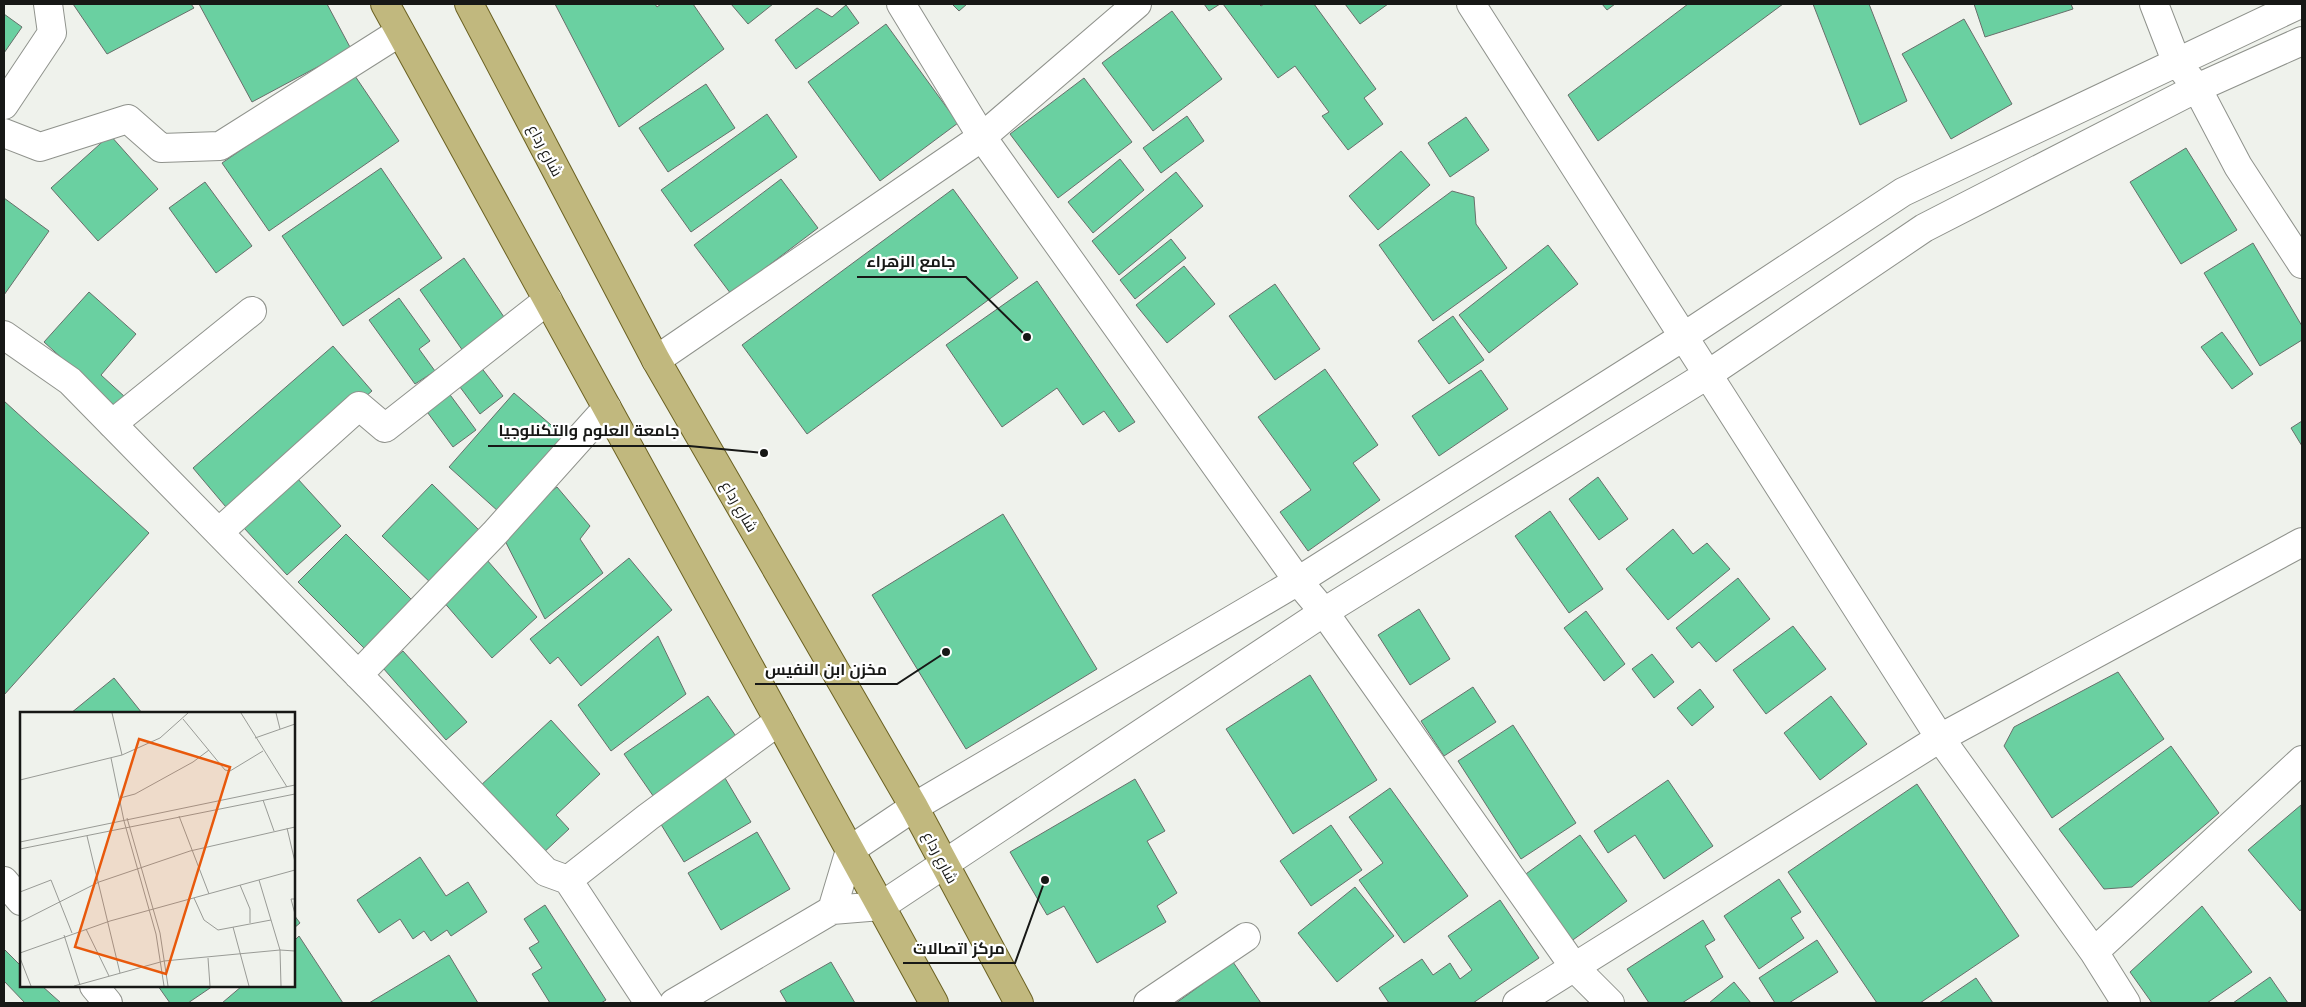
<svg xmlns="http://www.w3.org/2000/svg" width="2306" height="1007" viewBox="0 0 2306 1007" font-family="'PT Serif',Cairo,serif">
  <rect width="100%" height="100%" fill="#eff2ec"/>
  <path fill="#6ad0a1" stroke="#686f6b" d="M73,4H191L194,8L107,54Z
    M199,4H327L351,49L252,102Z
    M555,4H655L657,7L661,4H693L724,49L619,127Z
    M731,4H773L748,24Z
    M952,4H967L959,11Z
    M1204,4H1220L1209,11Z
    M1223,4H1259L1261,6L1264,4H1314L1376,89L1364,98L1383,124L1348,150L1322,116L1329,112L1295,66L1278,78Z
    M1345,4H1388L1360,24Z
    M1602,4H1615L1607,10Z
    M1688,4H1783L1598,141L1568,95Z
    M1813,4H1869L1907,101L1860,125Z
    M1974,4H2071L2073,9L1985,37Z
    M846,5L859,23L796,69L775,40L817,8L832,17Z
    M1172,11L1222,79L1153,131L1102,63Z
    M4,14L22,27L4,53Z
    M1964,19L2012,104L1951,139L1902,54Z
    M886,24L958,123L880,181L808,82Z
    M353,73L399,141L269,231L222,163Z
    M1084,78L1132,142L1058,198L1010,134Z
    M706,84L735,128L668,172L639,128Z
    M767,114L797,157L691,232L661,190Z
    M1187,116L1204,141L1161,173L1143,148Z
    M1466,117L1489,150L1450,177L1428,143Z
    M110,135L158,189L98,241L51,188Z
    M2186,148L2237,230L2181,264L2130,182Z
    M1401,151L1430,185L1378,230L1349,196Z
    M1120,159L1144,190L1093,233L1068,202Z
    M381,168L442,258L343,326L282,236Z
    M1176,172L1203,206L1119,275L1092,241Z
    M781,179L818,228L731,294L694,245Z
    M205,182L252,246L216,273L169,208Z
    M953,189L1018,278L807,434L742,345Z
    M1452,191L1474,197L1476,224L1507,268L1433,321L1379,245Z
    M4,198L49,231L4,295Z
    M1171,239L1186,258L1135,299L1120,280Z
    M2253,243L2302,326V340L2260,366L2204,273Z
    M1548,245L1578,284L1489,353L1459,315Z
    M464,258L506,320L463,351L420,290Z
    M1184,266L1215,304L1167,343L1136,305Z
    M1037,281L1135,422L1119,432L1104,411L1083,425L1057,388L1002,427L946,345Z
    M1275,284L1320,349L1275,380L1229,316Z
    M89,292L136,334L101,375L125,397L116,407L44,342Z
    M399,298L430,341L419,349L435,371L415,384L369,320Z
    M1453,316L1484,360L1449,384L1418,341Z
    M2222,332L2253,374L2232,389L2201,347Z
    M333,346L372,391L231,513L193,468Z
    M477,362L503,396L480,414L454,379Z
    M1325,369L1378,445L1353,463L1380,500L1308,551L1280,512L1311,490L1258,417Z
    M1481,370L1508,409L1439,456L1412,416Z
    M445,388L476,430L453,447L422,405Z
    M514,393L565,437L499,512L449,467Z
    M4,401L149,533L4,695Z
    M2302,421V446L2291,428Z
    M1598,477L1628,519L1599,540L1569,499Z
    M297,478L341,526L287,575L244,528Z
    M432,484L484,535L435,587L382,536Z
    M557,487L590,526L580,539L603,573L545,619L500,531Z
    M1550,511L1603,589L1569,613L1515,536Z
    M1003,514L1097,669L966,749L872,595Z
    M1673,529L1693,554L1707,543L1730,569L1668,620L1626,569Z
    M346,534L418,606L370,654L298,582Z
    M629,558L672,610L581,686L558,657L550,664L530,639Z
    M487,560L537,617L492,658L442,600Z
    M1738,578L1770,619L1716,662L1699,642L1692,648L1676,628Z
    M1419,609L1450,659L1410,685L1378,635Z
    M1586,611L1625,664L1604,681L1564,628Z
    M1793,626L1826,669L1766,714L1733,670Z
    M658,636L686,694L611,751L578,705Z
    M403,651L467,722L446,740L383,668Z
    M1652,654L1674,682L1654,698L1632,669Z
    M2118,672L2164,739L2052,818L2004,746L2014,727Z
    M1310,675L1377,780L1293,834L1226,729Z
    M114,678L142,713H71Z
    M1473,687L1496,722L1444,756L1421,721Z
    M1700,689L1714,707L1692,726L1677,708Z
    M708,696L740,742L656,800L624,754Z
    M1831,696L1867,744L1820,780L1784,733Z
    M551,720L600,774L556,815L569,829L541,855L479,787Z
    M1513,725L1576,823L1521,859L1458,761Z
    M2171,746L2219,813L2132,887L2104,889L2059,829Z
    M722,773L751,822L684,862L654,813Z
    M1135,779L1165,831L1147,841L1177,893L1157,906L1166,922L1097,963L1064,906L1047,915L1010,852Z
    M1668,780L1713,846L1664,879L1635,835L1608,853L1594,831Z
    M1917,784L2019,936L1920,1003H1877L1788,872Z
    M1390,788L1468,896L1404,943L1359,880L1383,863L1349,817Z
    M2301,805L2302,908L2300,911L2248,850Z
    M1331,825L1362,870L1311,906L1280,861Z
    M757,832L790,889L721,930L688,873Z
    M1580,835L1627,901L1570,942L1523,876Z
    M420,857L446,896L468,882L487,912L451,936L447,930L431,941L424,931L413,939L400,919L379,933L357,900Z
    M1779,879L1801,912L1791,918L1804,938L1759,969L1724,916Z
    M1355,887L1394,936L1337,982L1298,933Z
    M1500,900L1539,958L1473,1003H1389L1379,988L1422,959L1433,975L1450,963L1460,979L1472,970L1448,936Z
    M545,905L606,1000L601,1003H550L532,974L542,968L529,948L539,942L524,919Z
    M2202,906L2252,972L2207,1003H2152L2130,972Z
    M294,915L300,923L294,928Z
    M1703,920L1715,940L1705,946L1723,977L1682,1003H1649L1627,969Z
    M299,936L343,1003H222L242,986H294V941Z
    M1817,940L1838,972L1789,1003H1775L1759,978Z
    M4,949L21,966V986H42L61,1003H25L4,981Z
    M449,955L478,1003H369Z
    M831,962L855,1003H787L780,991Z
    M1233,962L1261,1003H1176Z
    M2270,977L2288,1003H2233Z
    M1976,978L1993,1003H1939Z
    M1734,982L1751,1003H1709Z
    M158,986H213L188,1003H170Z"/>
  <g fill="none" stroke-linecap="round" stroke-linejoin="round">
    <g stroke="#8f928c" stroke-width="30">
      <path id="minor" d="M901,4L982,137L1298,581L1324,612L1575,968L1610,1003
        M1471,4L1940,738L2094,952L2126,1003
        M2154,4L2176,61L2197,88L2238,166L2302,264
        M4,105L52,33L48,4
        M4,133L40,147L128,119L161,148L220,146L400,32
        M4,335L70,381L376,693L546,872L568,880L649,1003
        M656,360L982,137L1137,4
        M112,424L252,311
        M219,532L359,406L385,428L548,300
        M358,675L494,534L607,408
        M568,880L648,817L779,721
        M4,881L21,901
        M832,910L850,850L914,807L1298,581L1683,337L1903,192L2300,4
        M2094,952L2302,760
        M94,986L108,1003
        M674,1003L832,910L881,906L1324,612L1707,375L1924,228L2197,88L2302,41
        M1148,1003L1246,937
        M1517,1003L1940,738L2302,542"/>
    </g>
    <g stroke="#6b6122" stroke-width="30">
      <path id="major" d="M385,4L934,1003
        M469,4L656,360L914,807L1019,1003"/>
    </g>
    <use href="#minor" stroke="#fff" stroke-width="28"/>
    <use href="#major" stroke="#c1b87e" stroke-width="28"/>
  </g>
  <g text-anchor="middle" dominant-baseline="central" stroke-width="4.5" stroke-linejoin="round" paint-order="stroke">
    <g font-size="15" fill="#171816" stroke="#fff">
      <text transform="translate(546 150) rotate(62)">شارع رداع</text>
      <text transform="translate(740 506) rotate(60)">شارع رداع</text>
      <text transform="translate(941 857) rotate(62)">شارع رداع</text>
    </g>
  </g>
  <g transform="translate(20 712)">
    <rect width="275" height="275" fill="#eff2ec"/>
    <path fill="none" stroke="#999b96" stroke-width="1" d="M92,1L102,43M221,1L267,75M256,1L260,17M163,7L205,58L210,59L243,39M235,26L275,12M91,46L104,109L136,222L144,274M0,68L102,43L140,26L168,1M100,86L115,82L173,50L189,38M243,88L254,119M159,104L189,182M107,106L140,221L148,274M267,116L275,150M67,124L100,261M0,130L275,73M0,137L275,82M239,168L260,238L261,274M220,173L230,197V211M0,180L31,168L52,221M174,186L184,208L198,218L251,208M275,187H271L275,202M0,210L79,170L170,139L275,115M213,215L229,274M66,217L89,264M44,223L60,273M0,241L90,209L275,158M0,246L11,274M188,246L190,274M54,274L144,249L260,238L275,239"/>
    <path fill="#e8590c" fill-opacity="0.15" stroke="#e8590c" stroke-width="2.5" d="M119,27L210,55L146,262L55,235Z"/>
    <rect width="275" height="275" fill="none" stroke="#171816" stroke-width="2.5"/>
  </g>
  <path fill="none" stroke="#171816" stroke-width="2" d="M1027 337L966 277H857M764 453L689 446H488M946 652L897 684H755M1045 880L1015 963H903"/>
  <g fill="#171816" stroke="#fff" stroke-width="2">
    <circle cx="1027" cy="337" r="5"/>
    <circle cx="764" cy="453" r="5"/>
    <circle cx="946" cy="652" r="5"/>
    <circle cx="1045" cy="880" r="5"/>
  </g>
  <g font-size="16" text-anchor="middle" font-weight="bold" fill="#171816" stroke="#fff" stroke-width="4.5" stroke-linejoin="round" paint-order="stroke">
    <text x="911" y="267">جامع الزهراء</text>
    <text x="589" y="436">جامعة العلوم والتكنلوجيا</text>
    <text x="826" y="675">مخزن ابن النفيس</text>
    <text x="959" y="954">مركز اتصالات</text>
  </g>
  <rect width="2306" height="1007" fill="none" stroke="#171816" stroke-width="10"/>
</svg>
